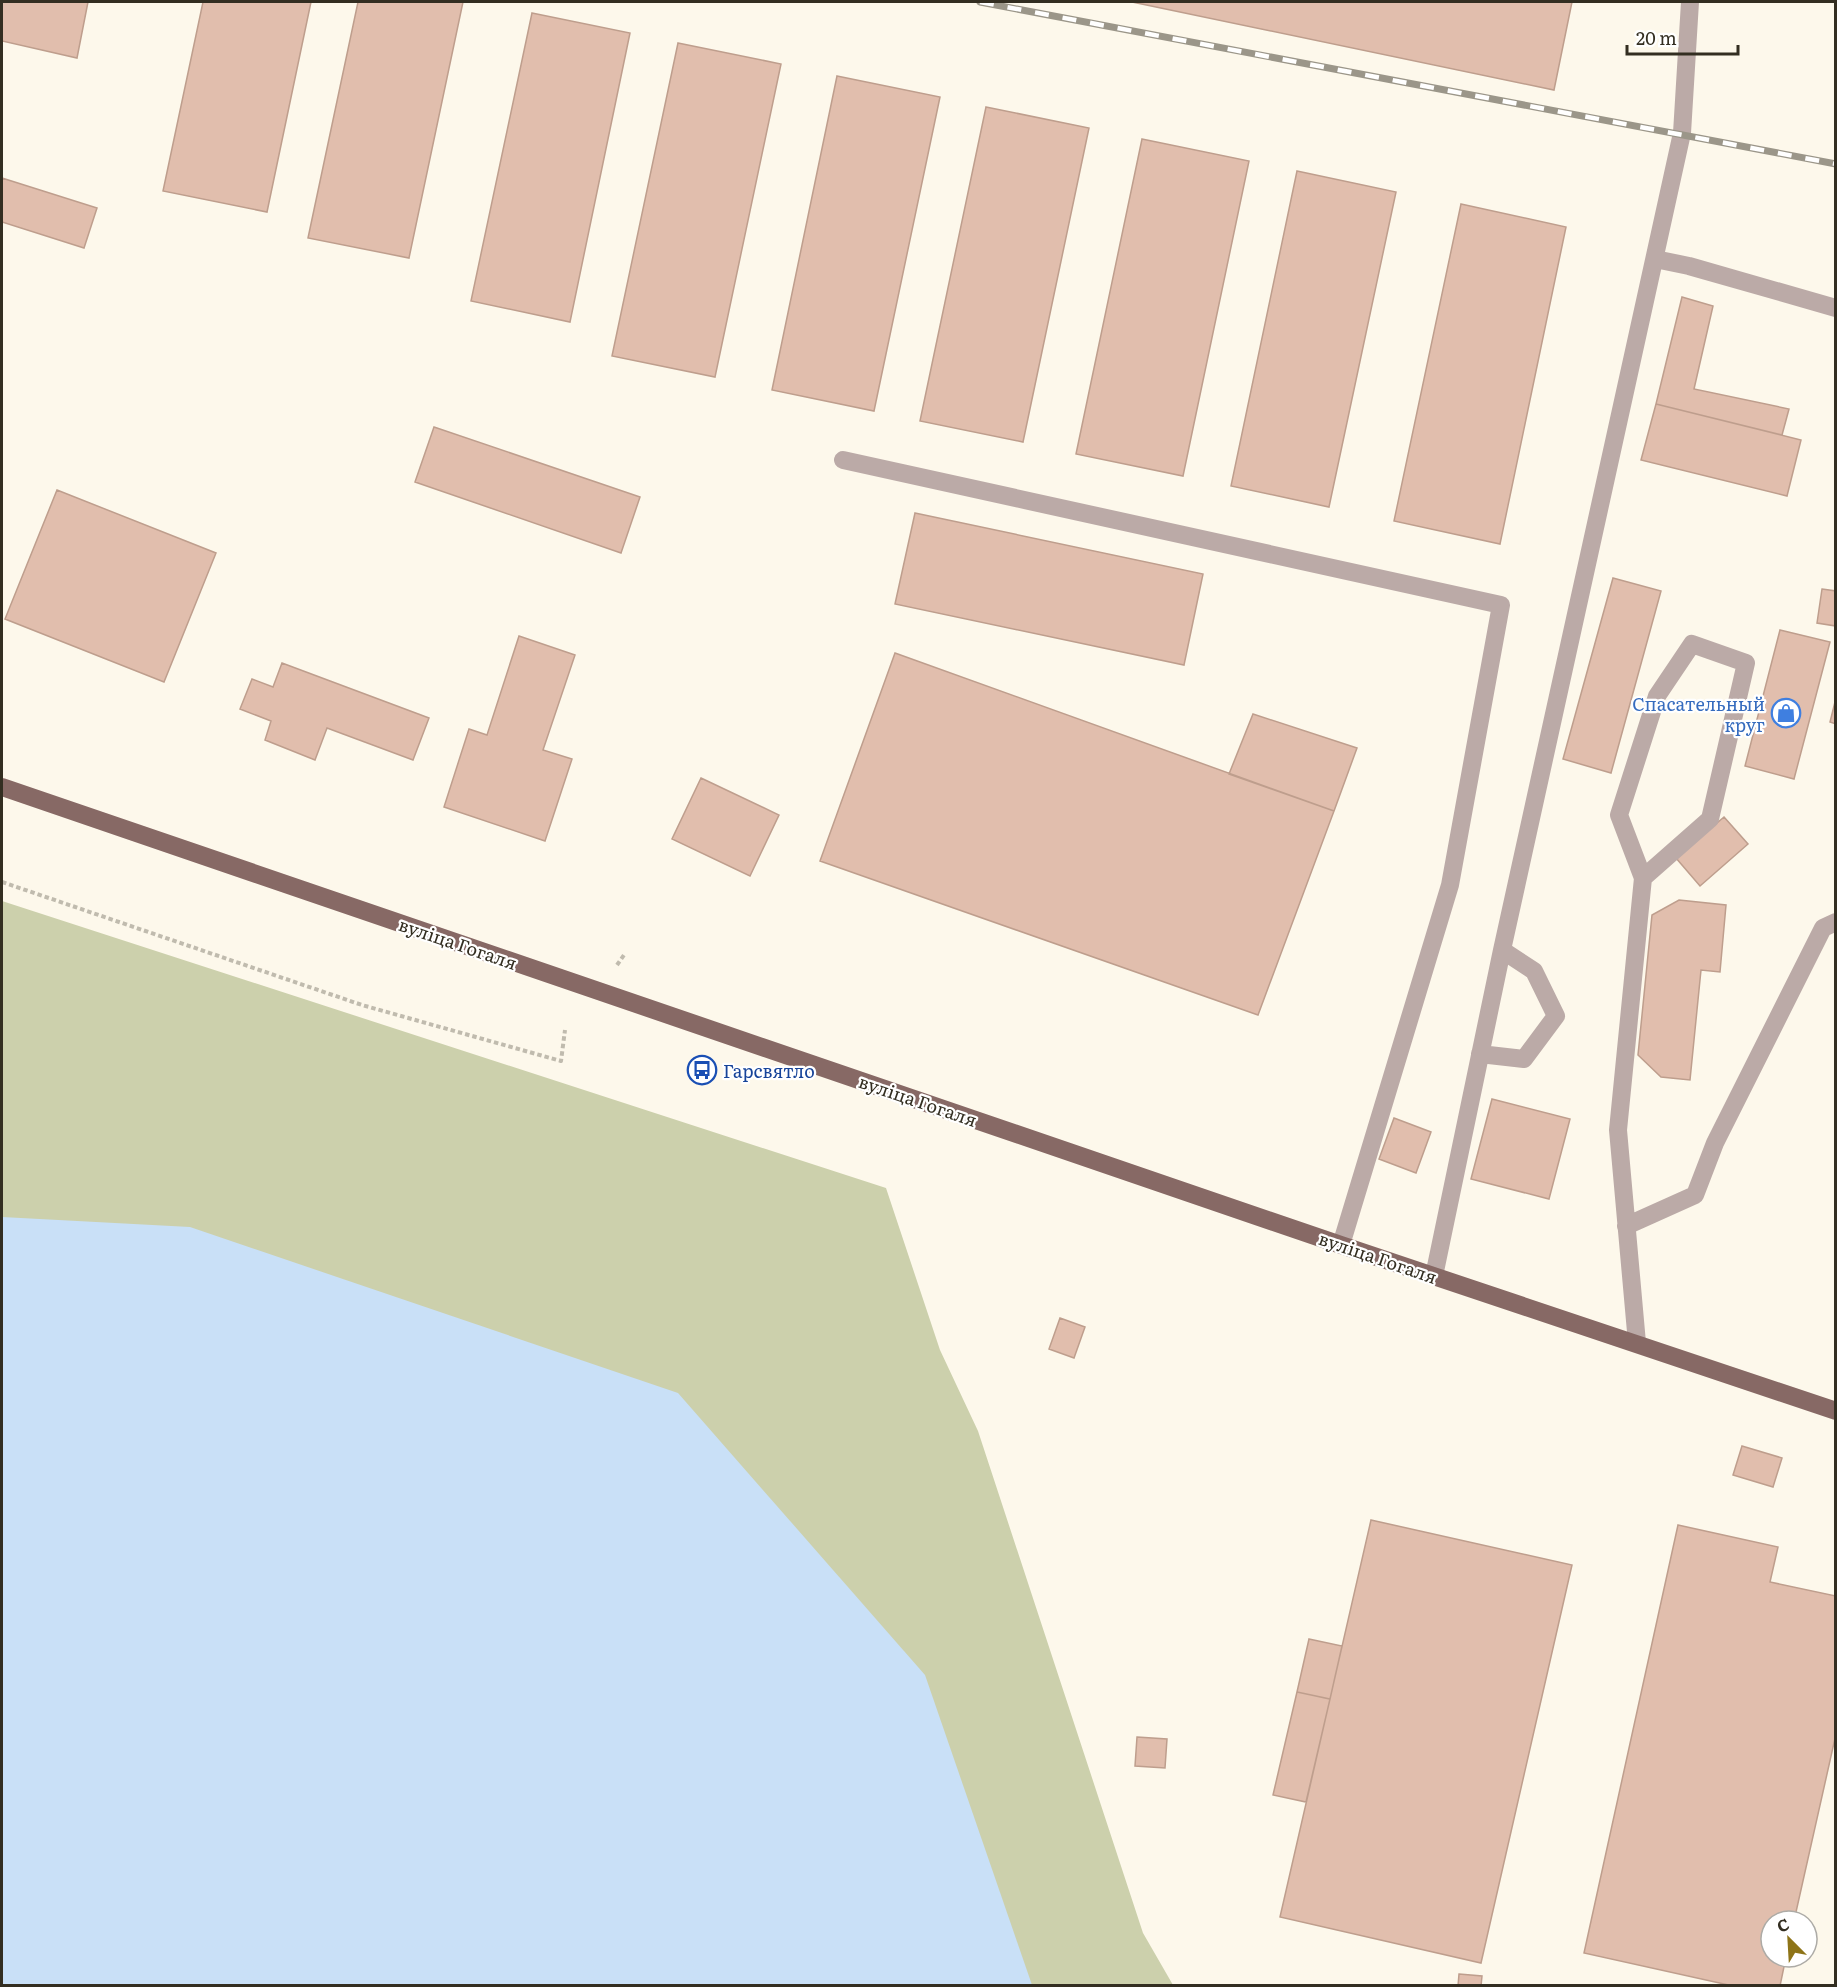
<svg xmlns="http://www.w3.org/2000/svg" width="1837" height="1987" viewBox="0 0 1837 1987" font-family="Literata,serif">
  <rect width="100%" height="100%" fill="#fdf8eb"/>
  <path fill="#ccd0ac" d="M2,901L886,1188L940,1350L978,1431L1143,1933L1173,1985L2,1986Z"/>
  <path fill="#c9e0f7" d="M2,1217L190,1227L678,1393L925,1675L1032,1985H2Z"/>
  <path fill="#e1bead" stroke="#be9e8d" stroke-width="1.5" d="M2,2H88L77,58L2,41Z
    M203,2H311L267,212L163,191Z
    M358,2H463L409,258L308,238Z
    M1132,2H1572L1554,90Z
    M532,13L630,33L570,322L471,301Z
    M678,43L781,64L715,377L612,356Z
    M837,76L940,97L874,411L772,390Z
    M986,107L1089,128L1023,442L920,421Z
    M1142,139L1249,161L1183,476L1076,454Z
    M1297,171L1396,192L1329,507L1231,486Z
    M2,178L97,208L84,248L2,222Z
    M1461,204L1566,227L1500,544L1394,521Z
    M1682,297L1713,306L1694,389L1789,409L1782,435L1656,404Z
    M1656,404L1801,440L1787,496L1641,460Z
    M434,427L640,497L621,553L415,482Z
    M57,490L216,553L164,682L5,619Z
    M915,513L1203,574L1184,665L895,604Z
    M1613,578L1661,591L1611,773L1563,759Z
    M1822,589L1836,591V626L1817,623Z
    M1780,630L1830,642L1794,779L1745,766Z
    M519,636L575,655L543,750L572,759L545,841L444,807L469,729L487,735Z
    M895,653L1334,811L1258,1015L820,861Z
    M282,663L429,718L413,760L327,728L315,760L265,740L271,721L240,709L252,679L273,687Z
    M1836,698V724L1830,722Z
    M1253,714L1357,748L1334,811L1229,774Z
    M701,778L779,815L750,876L672,839Z
    M1724,817L1748,844L1700,886L1676,858Z
    M1679,900L1726,905L1720,972L1701,970L1690,1080L1661,1077L1638,1055L1652,915Z
    M1492,1099L1570,1119L1549,1199L1471,1179Z
    M1394,1118L1431,1132L1416,1173L1379,1159Z
    M1060,1318L1085,1327L1074,1358L1049,1349Z
    M1742,1446L1782,1458L1773,1487L1733,1475Z
    M1371,1520L1572,1565L1481,1963L1280,1917Z
    M1678,1525L1778,1547L1770,1582L1836,1596V1734L1794,1921H1771V1957H1786L1780,1986H1733L1584,1953Z
    M1309,1639L1342,1646L1330,1699L1297,1692Z
    M1297,1692L1330,1699L1306,1802L1273,1795Z
    M1137,1737L1167,1739L1165,1768L1135,1766Z
    M1459,1974L1482,1976L1481,1986H1458Z"/>
  <g fill="none" stroke-linecap="round" stroke-linejoin="round">
    <path stroke="#c0bbae" stroke-width="4" stroke-dasharray="4.5 3" stroke-linecap="butt" d="M2,882L362,1005L561,1061L565,1030
      M617,965L624,955"/>
    <path stroke="#bbaaa7" stroke-width="18" d="M1655,259L1689,266L1836,308
      M843,460L1501,605L1450,885L1341,1245
      M1480,1054L1524,1059L1556,1016L1534,971L1502,950
      M1626,1226L1695,1195L1715,1143L1823,928L1836,922
      M1434,1276L1502,950L1682,133L1690,2
      M1637,1343L1618,1130L1643,878L1619,815L1657,696L1692,644L1746,663L1710,819L1643,878"/>
    <path stroke="#876965" stroke-width="18" d="M2,787L1341,1245L1836,1411"/>
    <g stroke="#9b9689" stroke-width="7">
      <path id="rail" d="M980,2L1836,164"/>
    </g>
    <use href="#rail" stroke="#fff" stroke-width="4.5" stroke-dasharray="14" stroke-linecap="butt"/>
  </g>
  <defs>
    <g id="shop-ring" transform="scale(1.5)"><circle r="9.5" fill="#fff" stroke="#3f7fe0" stroke-width="1.5"/><path d="M-5-2.5h2.3a2.7 3.5 0 0 1 5.4 0H5L5.5 6h-11ZM-1.5-2.5h3a1.5 2.3 0 0 0-3 0Z" fill="#3f7fe0"/></g>
    <g id="bus-ring" transform="scale(1.5)"><circle r="9.5" fill="#fff" stroke="#1a4fb4" stroke-width="1.5"/><path d="M-5-6H5V4H4V6H2V4H-2V6H-4V4H-5ZM-3.5-4V0h7V-4ZM-3.5 1.2v1.5H-2V1.2ZM2 1.2v1.5H3.5V1.2Z" fill="#1a4fb4"/></g>
  </defs>
  <g fill-rule="evenodd">
    <use href="#shop-ring" x="1786" y="713"/>
    <use href="#bus-ring" x="702" y="1070"/>
  </g>
  <g text-anchor="middle" dominant-baseline="central" stroke-width="4.5" stroke-linejoin="round" paint-order="stroke">
    <g font-size="18" fill="#366cbe" stroke="#fff" text-anchor="end">
      <text x="1765" y="703">Спасательный<tspan x="1765" dy="21">круг</tspan></text>
    </g>
    <g font-size="18" fill="#332e21" stroke="#fff">
      <text transform="translate(458 943) rotate(19)">вуліца Гогаля</text>
      <text transform="translate(918 1100) rotate(19)">вуліца Гогаля</text>
      <text transform="translate(1378 1257) rotate(19)">вуліца Гогаля</text>
    </g>
    <g font-size="18" fill="#164399" stroke="#fff" text-anchor="start">
      <text x="723" y="1070">Гарсвятло</text>
    </g>
  </g>
  <rect width="1837" height="1987" fill="none" stroke="#332e21" stroke-width="6"/>
  <g transform="translate(1789 1939) rotate(336)"><circle r="28" fill="#ffffff" stroke="#adaba6" stroke-width="1.5"/>
  <path d="M0-4.5L10 22L0 15L-10 22Z" fill="#8e7418"/>
  <text y="-9" font-size="16" font-weight="bold" text-anchor="middle" fill="#332e21">С</text>
  </g>
  <path d="M1627 45v9h111v-9" fill="none" stroke="#332e21" stroke-width="3"/>
  <text x="1636" y="45" font-size="18" fill="#332e21" stroke="#ffffff" stroke-width="4.5" paint-order="stroke">20 m</text>
</svg>
